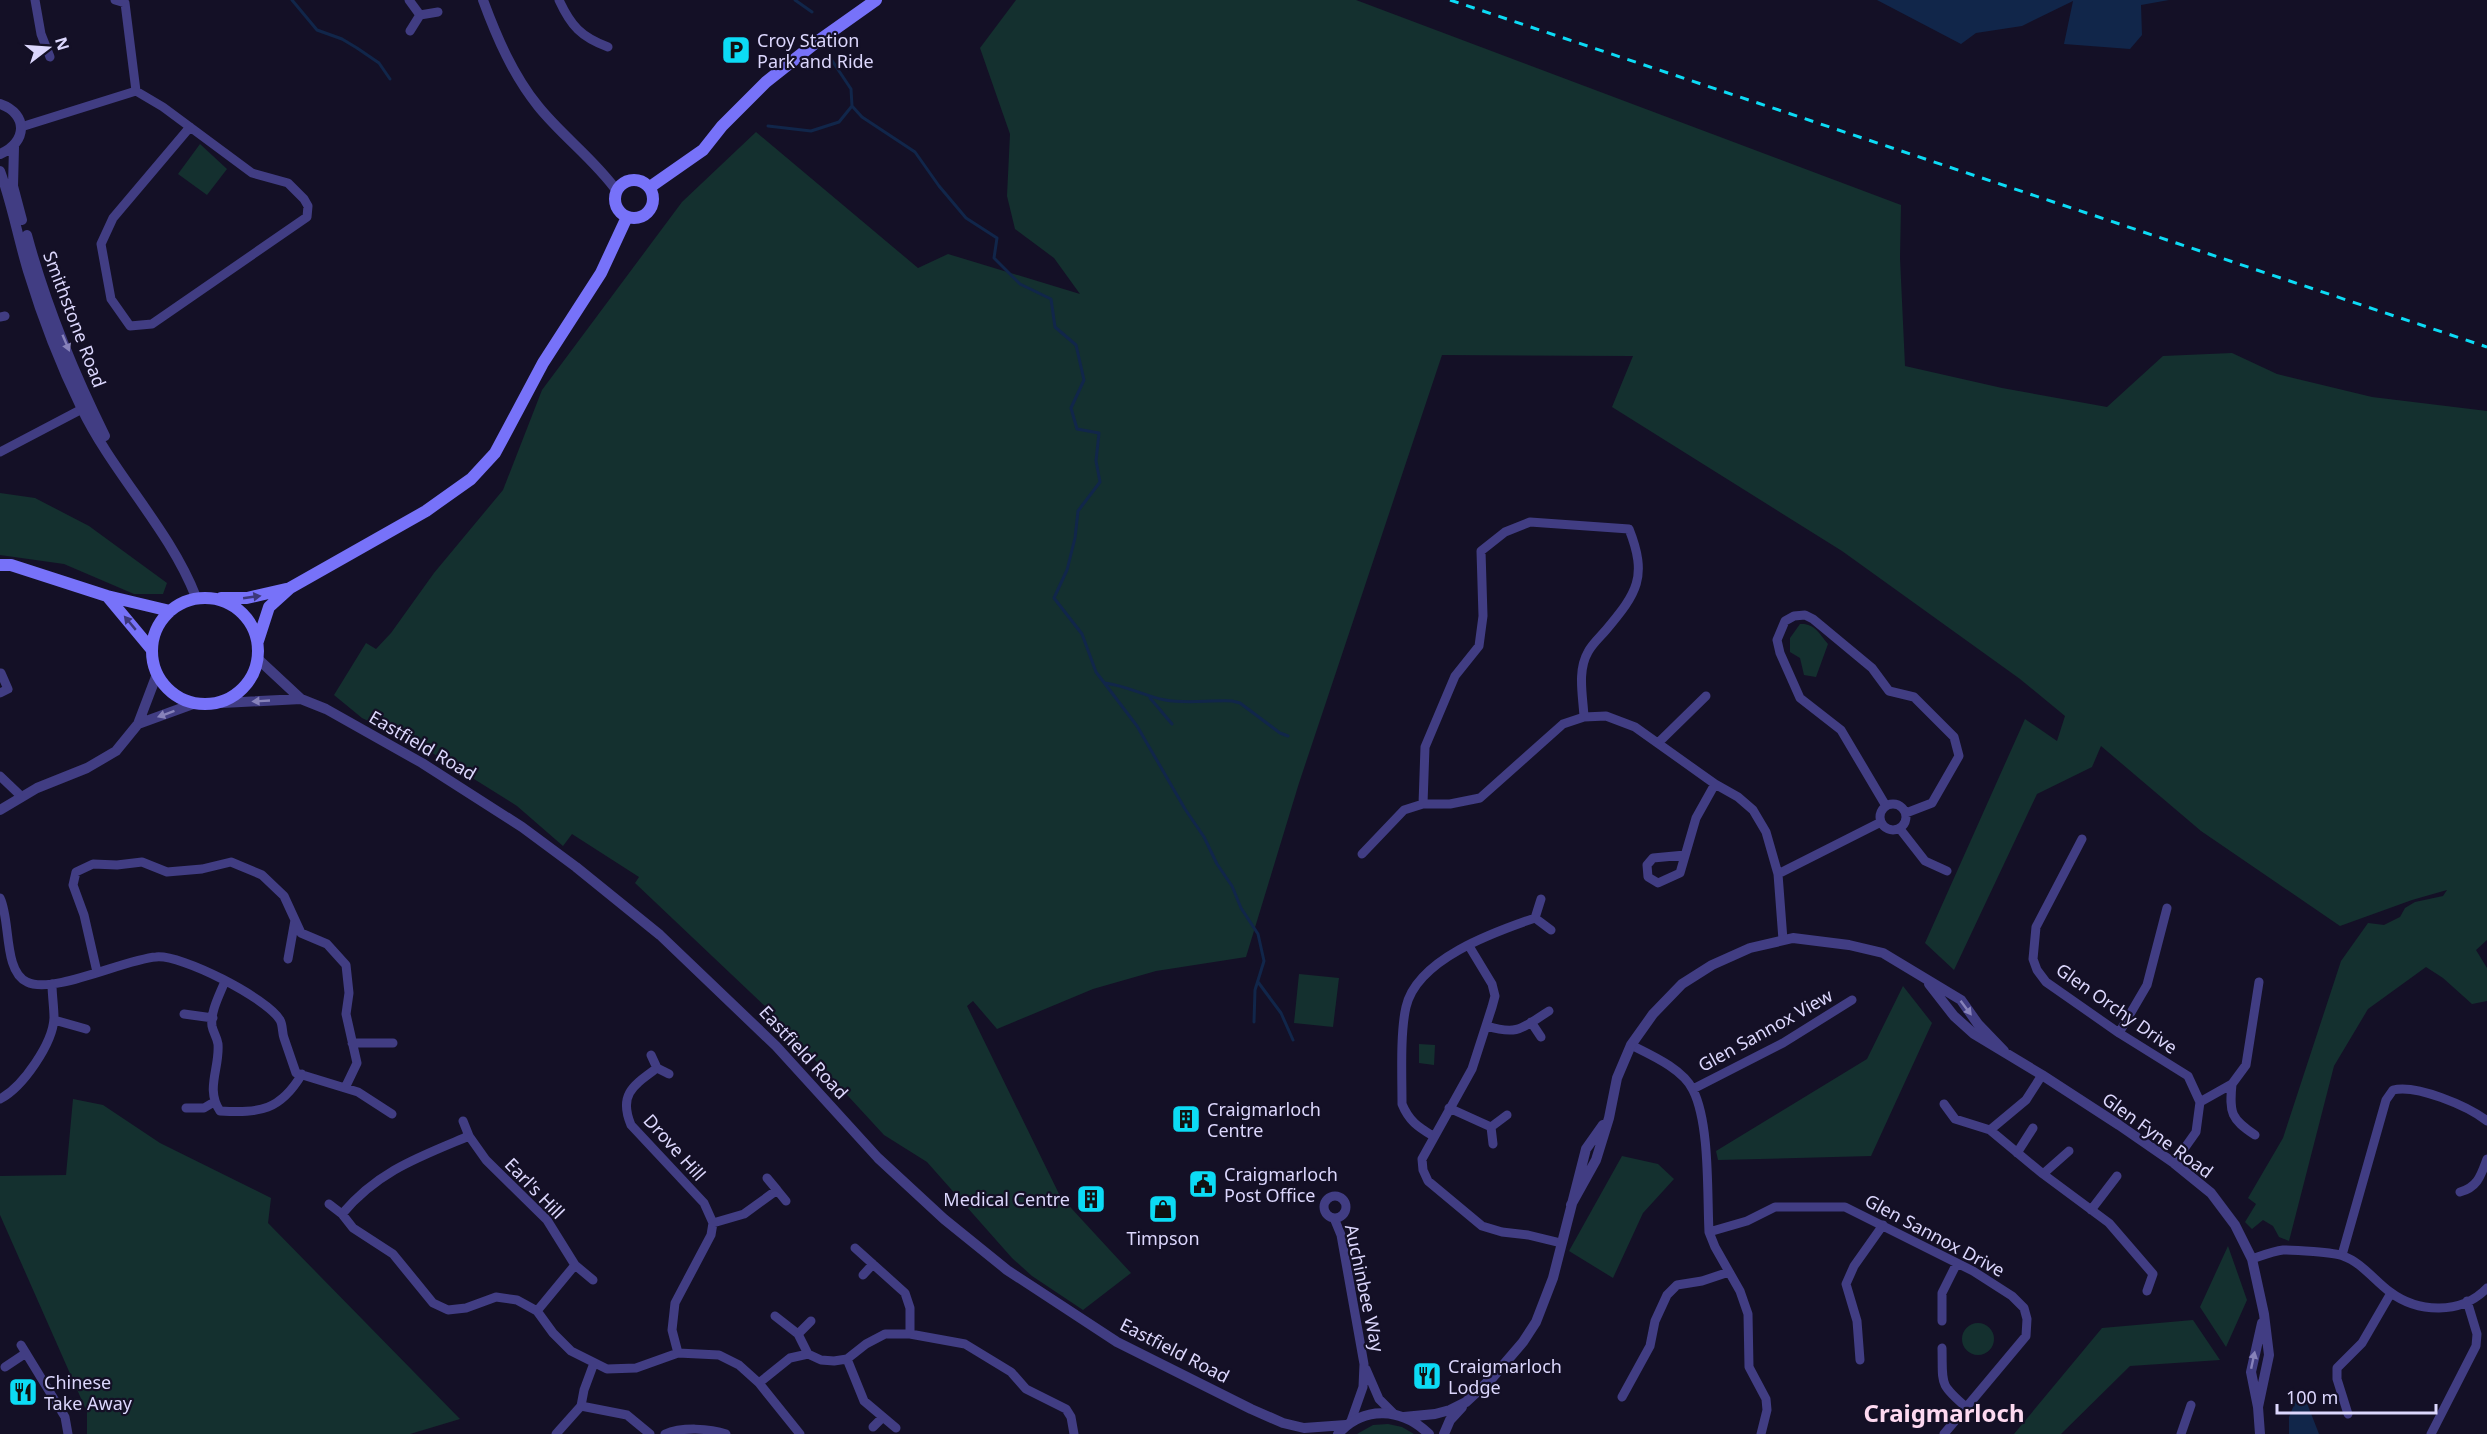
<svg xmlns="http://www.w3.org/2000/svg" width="2487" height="1434" viewBox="0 0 2487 1434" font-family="'Noto Sans',sans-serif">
  <rect width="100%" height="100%" fill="#141026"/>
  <path fill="#14302f" d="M1016,0H1356L1901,205L1900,258L1905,366L2002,388L2107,407L2163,356L2232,353L2277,374L2372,397L2487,411V940L2476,950L2487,968V1001L2472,1004L2443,978L2426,967L2368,1009L2334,1066L2289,1241L2279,1237L2273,1226L2263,1220L2252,1229L2245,1222L2256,1204L2248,1198L2283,1138L2341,961L2368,923L2384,925L2400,917L2405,908L2415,902L2443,896L2447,890L2412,900L2340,926L2201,831L2101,746L2092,767L2037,794L1954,970L1925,943L2025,719L2057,741L2065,716L2020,679L1842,551L1612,407L1633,356L1442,355L1299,783L1246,957L1156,971L1093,989L997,1029L973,1001L967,1006L1060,1196L1131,1273L1083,1310L1032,1276L1012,1258L927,1162L884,1135L767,1008L635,883L639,877L572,834L563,846L517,806L426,749L362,718L334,695L366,643L376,649L391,633L434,573L503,490L542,390L682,202L756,132L918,268L948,254L1080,294L1054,258L1015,229L1007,196L1010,134L980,48Z
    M200,144L227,169L207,195L178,174Z
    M0,493L35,498L89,526L167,583L163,594H134L64,564L0,555Z
    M1800,624C1814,623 1819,633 1828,644L1816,677L1804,675L1800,658L1790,652V638Z
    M1299,974L1339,978L1333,1027L1294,1023Z
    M1903,986L1932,1023L1871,1156L1718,1160L1716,1151L1867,1059Z
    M1419,1044L1435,1045L1434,1065L1419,1063Z
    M73,1099L103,1105L160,1143L271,1198L268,1223L460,1419L410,1434H87V1412L0,1215V1176L66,1175Z
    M1622,1156L1658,1164L1674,1179L1643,1213L1613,1278L1569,1251Z
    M2228,1246L2247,1300L2226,1347L2200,1307Z
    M2193,1320L2220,1360L2130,1366L2061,1434H2014L2102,1328Z
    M1962 1339a16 16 0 1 1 32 0a16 16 0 1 1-32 0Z
    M1388,1424L1402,1427L1414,1434H1357L1373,1425Z"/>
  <path fill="#11264a" d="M1877,0H2169L2141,5L2142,35L2130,49L2064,44L2073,1L2022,26L1976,33L1961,44Z
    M2299,1393L2305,1398L2319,1434H2289V1417Z"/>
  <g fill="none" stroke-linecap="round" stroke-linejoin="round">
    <path stroke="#11264a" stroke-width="3" d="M292,0L317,30L342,39L357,48L379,63L390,79
      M795,0L812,12
      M831,59L851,89L852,106L862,117L915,152L939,186L966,218L997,238L994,258L1020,284L1051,299L1055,327L1076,345L1084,380L1071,408L1077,429L1099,433L1096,461L1100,482L1078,511L1075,538L1067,570L1054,598L1082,634L1096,672L1137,726L1185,809L1204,837L1217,864L1232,886L1241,908L1258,934L1264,961L1255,990L1254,1022
      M768,126L811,131L839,122L852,106
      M1105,683C1128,686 1144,696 1165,700C1186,704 1210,700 1232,701L1240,703L1280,733L1288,736
      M1150,698L1172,724
      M1258,982L1281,1013L1293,1040"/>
    <path stroke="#413d83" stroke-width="9" d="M35,0L41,34L50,57
      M115,0L125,3L136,91
      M409,0L420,15L438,12
      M559,0C571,26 581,37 608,47
      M410,31L420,15
      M21,127L136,91L163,107L252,173L288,183L304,199L308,206L307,217L152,324L130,326L111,299L101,244L113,218L190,127
      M0,317L5,316
      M0,452L82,409
      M0,693L8,689L1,673
      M1658,743L1706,696
      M0,776L22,797
      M1880 817a13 13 0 1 1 26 0a13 13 0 1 1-26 0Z
      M1423,804L1425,747L1455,676L1479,646L1483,616L1481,551L1505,532L1530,522L1629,529C1648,577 1637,593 1606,630C1600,637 1592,644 1588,652C1577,671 1583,696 1584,717
      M1886,806L1841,730L1800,698L1780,653L1777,640L1785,621L1794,616L1805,615L1813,619L1872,668L1889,691L1914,697L1954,737L1959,756L1932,803L1906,813
      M1900,829L1925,861L1947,871
      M2082,839L2036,927L2033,959L2037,970L2046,982L2119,1033L2188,1076L2200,1102L2196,1132L2174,1163
      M1362,854L1404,810L1423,804H1450L1480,798L1563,724L1584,717L1606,716L1635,727L1715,784L1738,797L1753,810L1766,832L1778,874L1783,940
      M1685,855L1653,858L1647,865L1648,877L1658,883L1680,873L1696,818L1715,784
      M1778,874L1881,822
      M0,898C11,920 3,971 27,982C53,995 125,959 156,957C181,954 267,998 280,1020C283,1025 282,1033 284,1038C288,1050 292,1061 296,1073L358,1092L392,1114
      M1535,918L1541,899
      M1469,946L1492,984L1495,996L1492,1007L1472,1069L1422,1159L1423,1170L1428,1181L1482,1226L1502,1232L1528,1235L1561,1243
      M288,959L295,920
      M97,972L84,915L73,885L76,872L93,864L117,865L142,862L167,872L202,869L231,862L262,875L284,896L301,933L327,944L346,965L349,993L346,1014L357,1063L345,1088
      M225,981C220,994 210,1012 212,1026C213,1032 217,1037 218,1044C220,1068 205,1089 220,1111C260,1113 280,1111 302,1074
      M184,1014L213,1018
      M54,1020L86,1029
      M1531,1022L1541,1037
      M1487,1026C1519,1036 1523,1027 1549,1011
      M2119,1033L2147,985L2167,908
      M352,1043H393
      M1631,1045C1651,1055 1683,1069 1693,1090C1710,1124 1707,1193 1709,1232L1715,1247L1740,1291L1748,1314L1749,1367L1766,1399L1767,1410L1761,1434
      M651,1055L657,1068
      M669,1074L657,1068C634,1085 618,1094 631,1125L704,1203L713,1223L711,1235L675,1303L672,1330L678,1353
      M2232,1084C2229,1113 2231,1119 2255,1135
      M1693,1089L1783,1043L1852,1000
      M0,1099C23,1087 53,1043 54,1018C54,1007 52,995 52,984
      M2200,1102L2232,1084L2246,1065L2259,982
      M1944,1104L1955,1119L1990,1130L2043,1174L2109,1223L2153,1274L2147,1291
      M186,1108H204L214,1102
      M1449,1108L1491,1127L1507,1115
      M463,1121L469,1136
      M1491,1127L1493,1144
      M1990,1130L2026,1100L2042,1075
      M1433,1136C1418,1127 1409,1121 1402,1104C1402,1076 1400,1033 1406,1007C1417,959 1494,932 1535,918L1551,930
      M2017,1153L2033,1128
      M2043,1174L2069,1151
      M767,1178L777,1190
      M2460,1192C2478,1187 2481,1175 2487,1159
      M1324 1207a11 11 0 1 1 22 0a11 11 0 1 1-22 0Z
      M329,1204L342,1214
      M2091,1210L2117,1176
      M1334,1218L1341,1235L1364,1364L1363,1387L1351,1421
      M713,1223L744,1214L777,1190L786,1201
      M1709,1232L1747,1221L1775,1207H1845L1973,1271L2012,1296L2024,1308L2027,1319L2026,1336L1944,1434
      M855,1248L905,1293L910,1308V1334
      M2342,1255L2386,1100L2393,1090C2416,1084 2468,1106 2487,1121
      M2252,1259C2261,1256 2273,1251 2283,1250C2293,1250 2334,1252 2343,1256C2361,1262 2375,1281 2390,1292C2418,1313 2461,1315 2487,1288
      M575,1265L593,1280
      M863,1275L873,1264
      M537,1311L575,1265L547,1220L486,1160L469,1136C419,1157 378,1171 342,1214L353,1228L393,1254L433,1303L448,1310L466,1308L496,1297L517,1300L537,1311L553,1333L571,1351L607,1369L636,1368L678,1353L719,1355L739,1365L759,1383L800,1434
      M775,1316L798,1334L808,1354
      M1942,1321V1293L1957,1263
      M798,1334L811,1321
      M21,1345L65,1417L68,1434
      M1942,1348C1943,1384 1938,1383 1966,1407
      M847,1359L864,1401L896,1428
      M1860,1360L1857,1321L1846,1284L1854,1266L1883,1225
      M5,1367L26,1353
      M1366,1369L1379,1399L1394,1414
      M759,1383L790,1358L808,1354L821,1360L834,1361L847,1359L866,1344L885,1334H910L965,1344L1011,1372L1026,1389L1066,1409L1071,1417L1074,1434
      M1622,1397L1650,1346L1655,1321L1667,1295L1677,1285L1702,1281L1729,1272
      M581,1406L627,1415L650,1434
      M2348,1414L2337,1379V1368L2362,1343L2391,1293
      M873,1427L883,1417
      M556,1434L581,1406L584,1390L594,1363
      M665,1434C681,1427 710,1428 726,1434
      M2181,1434L2191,1405
      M2431,1434L2476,1346L2477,1334L2467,1301"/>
    <path stroke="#413d83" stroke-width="10" d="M483,0C497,38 513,75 538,106C562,136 594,159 617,191
      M0,104C29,114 27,143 0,154
      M14,147L13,186L22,220
      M0,171C12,204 18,238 28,271C42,317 60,364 81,407C113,474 169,528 196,597
      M27,235C45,302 74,373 105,436
      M258,659L301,699L326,709L422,763L522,827L576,867L660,935L776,1046L878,1158L944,1219L1007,1270L1117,1342L1251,1409L1283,1423L1304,1428L1346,1425
      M222,703L301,699
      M138,724L193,704
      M0,810L37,788L87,768L116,751L138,724L157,674
      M1929,984L1954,1016L1974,1034L2042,1075L2119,1125L2174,1163L2211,1193L2235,1225L2252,1259L2264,1314L2269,1355L2258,1407
      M1571,1205L1596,1160L1609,1118L1617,1078L1631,1045L1653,1014L1682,984L1712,965L1750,948L1793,938L1849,945L1883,953L1961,1000L1978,1024L2004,1051
      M1404,1417L1435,1414L1450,1410L1466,1402L1493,1377L1523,1342L1536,1322L1553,1278L1586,1149L1603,1125
      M1338,1434C1364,1405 1402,1408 1429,1434
      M1444,1434L1450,1420L1462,1407
      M2260,1434L2258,1407L2251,1372L2262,1323"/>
    <path stroke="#7772f9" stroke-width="12" d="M615 199a19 19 0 1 1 38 0a19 19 0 1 1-38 0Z
      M650,187L703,150L722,126L766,82L814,44L876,0
      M0,565H11L107,596L170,611
      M107,596L152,650
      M152 651a53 53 0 1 1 106 0a53 53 0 1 1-106 0Z
      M221,598H247L286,589
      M258,641L269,607L290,588L426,511L471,479L495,453L543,363L601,273L627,217"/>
    <path stroke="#0cdbf5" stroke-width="3" stroke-dasharray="9 8" stroke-linecap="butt" d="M1450,0L2487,347"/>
  </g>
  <defs><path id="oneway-solid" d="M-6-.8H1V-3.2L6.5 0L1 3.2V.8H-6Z" transform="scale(1.5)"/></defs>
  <g fill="#8782ba">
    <use href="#oneway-solid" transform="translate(66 343) rotate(67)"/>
    <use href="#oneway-solid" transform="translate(261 701) rotate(177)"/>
    <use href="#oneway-solid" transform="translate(166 714) rotate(160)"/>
    <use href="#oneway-solid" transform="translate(1966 1008) rotate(53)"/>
    <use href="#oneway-solid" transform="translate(2253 1360) rotate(-78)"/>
  </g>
  <g fill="#3c377a">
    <use href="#oneway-solid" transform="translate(252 597) rotate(-8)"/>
    <use href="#oneway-solid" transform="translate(130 623) rotate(-130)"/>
  </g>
  <defs>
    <g id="parking-square" transform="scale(1.5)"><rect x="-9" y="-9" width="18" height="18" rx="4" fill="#0cdbf5" stroke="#141026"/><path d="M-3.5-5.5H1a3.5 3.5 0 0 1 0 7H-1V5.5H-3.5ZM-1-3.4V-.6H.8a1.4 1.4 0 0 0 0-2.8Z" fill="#111"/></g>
    <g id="building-square" transform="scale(1.5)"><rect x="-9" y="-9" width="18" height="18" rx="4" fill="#0cdbf5" stroke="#141026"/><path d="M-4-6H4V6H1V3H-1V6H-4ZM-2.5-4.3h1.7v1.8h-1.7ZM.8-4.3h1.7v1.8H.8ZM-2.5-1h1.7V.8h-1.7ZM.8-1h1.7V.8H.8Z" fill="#111"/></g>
    <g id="civic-square" transform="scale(1.5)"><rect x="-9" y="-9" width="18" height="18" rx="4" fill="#0cdbf5" stroke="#141026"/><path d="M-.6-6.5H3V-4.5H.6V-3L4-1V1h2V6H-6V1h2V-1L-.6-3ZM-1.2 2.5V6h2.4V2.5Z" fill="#111"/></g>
    <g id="shop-square" transform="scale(1.5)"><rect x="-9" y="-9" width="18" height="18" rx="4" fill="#0cdbf5" stroke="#141026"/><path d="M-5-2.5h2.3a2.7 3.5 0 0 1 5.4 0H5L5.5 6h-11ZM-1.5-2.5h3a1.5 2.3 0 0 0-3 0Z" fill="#111"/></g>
    <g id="restaurant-square" transform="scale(1.5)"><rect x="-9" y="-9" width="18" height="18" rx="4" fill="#0cdbf5" stroke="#141026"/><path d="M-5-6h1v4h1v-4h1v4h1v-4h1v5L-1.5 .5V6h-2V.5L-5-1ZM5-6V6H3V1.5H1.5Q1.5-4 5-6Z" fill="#111"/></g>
  </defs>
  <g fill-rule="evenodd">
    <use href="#parking-square" x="736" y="50"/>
    <use href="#building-square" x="1186" y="1119"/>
    <use href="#civic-square" x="1203" y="1184"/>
    <use href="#building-square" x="1091" y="1199"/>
    <use href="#shop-square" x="1163" y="1209"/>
    <use href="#restaurant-square" x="1427" y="1376"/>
    <use href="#restaurant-square" x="23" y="1392"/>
  </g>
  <g text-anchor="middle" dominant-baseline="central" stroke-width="4.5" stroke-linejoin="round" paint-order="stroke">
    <g font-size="18" fill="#dcd7fd" stroke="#141026" text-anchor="start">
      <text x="757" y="40">Croy Station<tspan x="757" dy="21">Park and Ride</tspan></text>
      <text x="1207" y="1109">Craigmarloch<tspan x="1207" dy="21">Centre</tspan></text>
      <text x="1224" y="1174">Craigmarloch<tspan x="1224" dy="21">Post Office</tspan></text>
      <text x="1070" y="1199" text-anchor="end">Medical Centre</text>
      <text x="1163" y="1238" text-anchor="middle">Timpson</text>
      <text x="1448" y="1366">Craigmarloch<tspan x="1448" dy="21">Lodge</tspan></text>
      <text x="44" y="1382">Chinese<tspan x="44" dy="21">Take Away</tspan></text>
    </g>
    <g font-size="18" fill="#dcd7fd" stroke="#141026">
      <text transform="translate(75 319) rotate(69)">Smithstone Road</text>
      <text transform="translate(423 745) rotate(30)">Eastfield Road</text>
      <text transform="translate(2117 1008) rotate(35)">Glen Orchy Drive</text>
      <text transform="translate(1765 1030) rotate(-29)">Glen Sannox View</text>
      <text transform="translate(804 1052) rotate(47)">Eastfield Road</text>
      <text transform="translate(2158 1135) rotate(36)">Glen Fyne Road</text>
      <text transform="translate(675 1147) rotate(48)">Drove Hill</text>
      <text transform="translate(535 1188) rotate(46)">Earl's Hill</text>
      <text transform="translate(1935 1235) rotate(28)">Glen Sannox Drive</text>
      <text transform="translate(1365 1288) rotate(78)">Auchinbee Way</text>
      <text transform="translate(1175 1350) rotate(27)">Eastfield Road</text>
    </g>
    <g font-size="24" font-weight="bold" fill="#fdd9f0" stroke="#141026">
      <text x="1944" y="1412">Craigmarloch</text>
    </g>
  </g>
  <g transform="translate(48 48) rotate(73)" stroke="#141026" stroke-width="4.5" paint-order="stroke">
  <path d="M0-4.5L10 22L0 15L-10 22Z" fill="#dcd7fd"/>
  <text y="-9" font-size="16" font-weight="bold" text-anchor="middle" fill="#dcd7fd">N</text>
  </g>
  <path d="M2277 1404v9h159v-9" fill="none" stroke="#dcd7fd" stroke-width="3"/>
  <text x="2286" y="1404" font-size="18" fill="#dcd7fd" stroke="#141026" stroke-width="4.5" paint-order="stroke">100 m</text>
</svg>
